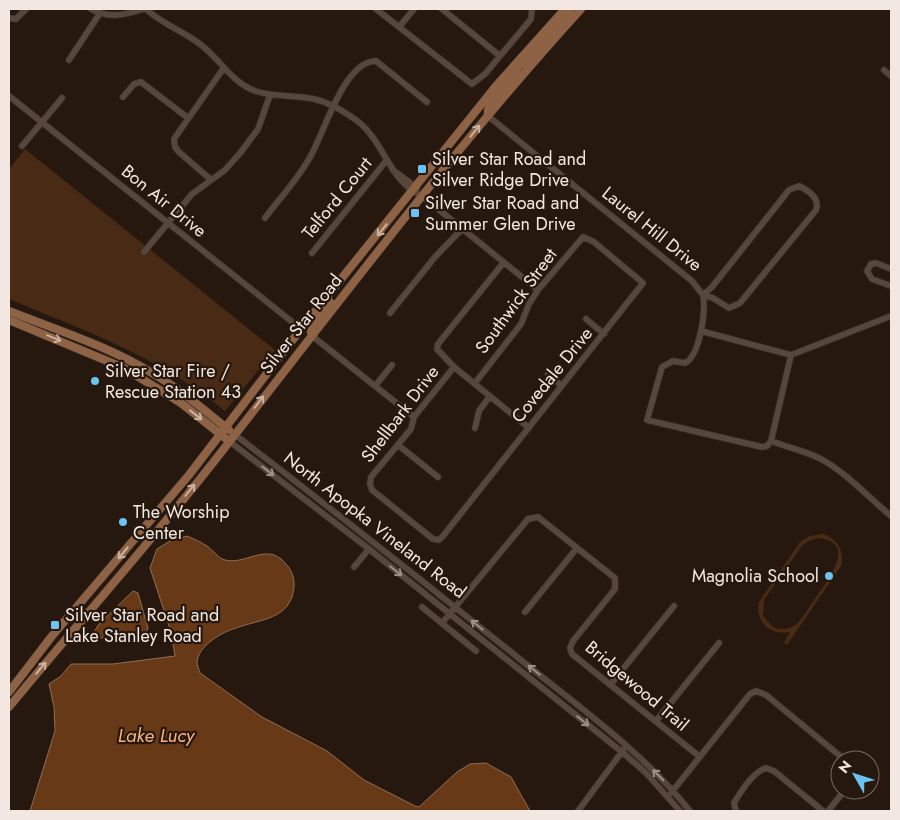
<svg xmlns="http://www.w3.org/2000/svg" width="900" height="820" viewBox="0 0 900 820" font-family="Jost,sans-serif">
  <rect width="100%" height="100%" fill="#26180e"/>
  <path fill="#492a15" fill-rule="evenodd" d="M25,149L275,350L225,411C157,356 88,332 9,299V169Z
    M822,534C837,538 845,551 841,566L787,645L784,643L790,632C771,636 755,623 759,602L800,542L810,536ZM818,538C859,542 827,581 816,597C809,606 802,622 792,627C786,630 780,630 773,627L763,616L764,600L801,547L808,541Z"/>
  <path fill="#673917" stroke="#916e54" d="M187,536C194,539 201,542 207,546C213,550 219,559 225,560C244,565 264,545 281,559C290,567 295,575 294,588C290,620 260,619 236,628C222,632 198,646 197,662C197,665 199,670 200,673L262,717L327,751L364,780L415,806L419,807L457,772L470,764L486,763L511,777L530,811H30L55,731L54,707L49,684L61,676L71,664H113L175,656L171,632L150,568L157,549L170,541Z
    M133,591L138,593L148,628L146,633L93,639L91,637L99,624Z"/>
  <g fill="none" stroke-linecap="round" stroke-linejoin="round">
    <g stroke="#3c322d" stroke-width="7">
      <path id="minor" d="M91,9C109,19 125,15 144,9
        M146,9C162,24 183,31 200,44C220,59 231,82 255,91C273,97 290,95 308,98C325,100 342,110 356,120C385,141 388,181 422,196L538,290
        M376,9L472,84L485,74L526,25L531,19L532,9
        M442,9L500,56
        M9,18L16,19L26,9
        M399,27L414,9
        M69,60L100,13
        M884,70L891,76
        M9,96L301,329
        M123,97L134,84L141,82L188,118
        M488,116L692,281L703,295C706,310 700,356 685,363L673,361L662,367L647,420L762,447L767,446L771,441L791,355
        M22,146L62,98
        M393,170L417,188
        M210,179L179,152L175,147L174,139L223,69
        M799,186C809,191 820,198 816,210L740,303L729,308L713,298L703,295L712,287L789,190Z
        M265,218C280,198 297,180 309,159C324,135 343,61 376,61L427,102
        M144,252L192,194L225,170L241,152L258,129L270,95
        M312,253L386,161
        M504,262L438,344L437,349L454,367L529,428
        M891,269L876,263L871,264L867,271L872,279L891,286
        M390,313L435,257L462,229
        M586,319L604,334
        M701,331L791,355L891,316
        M311,335L414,417
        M454,367L414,417L411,429L371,477L370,484L372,490L433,539L439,540L443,536L643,283L594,242L583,237L538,290L529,304L521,324L475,383
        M548,374L562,386
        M375,386L392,365
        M475,428L479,411L490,396
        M234,434C329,507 423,581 516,656C576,705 641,750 690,811
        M229,441L369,549L622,752L646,773L680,811
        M771,441C787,447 804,451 819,458C846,472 868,497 891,516
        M398,445L438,477
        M354,567L369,549
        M422,607L476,651
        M525,612L577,548
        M442,623L528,519L538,517L615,578V589L573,641L570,648L572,654L700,757
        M610,685L674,606
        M656,721L719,643
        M671,793L750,694L756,691L766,695L845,760
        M578,811L624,749
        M736,811L734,803C741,791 753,772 766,768L774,771L823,811
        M828,811L845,790"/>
    </g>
    <g stroke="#3c322d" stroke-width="9">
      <path id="major" d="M527,66L531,55L570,9
        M488,116C485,95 519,76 525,54
        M9,311C57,330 108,346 152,373C180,389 204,410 229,430
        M9,320L124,368L181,403L229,441
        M311,332L317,319L330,302
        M9,692L52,636L189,475L301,329L496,86L565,9
        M9,707C73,629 141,553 204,474C328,317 447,156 581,9"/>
    </g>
    <use href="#minor" stroke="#57463b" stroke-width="5.5"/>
    <use href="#major" stroke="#8e6244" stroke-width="8"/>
  </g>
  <defs><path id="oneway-shaft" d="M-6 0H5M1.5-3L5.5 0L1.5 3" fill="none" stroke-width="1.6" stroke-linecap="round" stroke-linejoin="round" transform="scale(1.25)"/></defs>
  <g stroke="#cab2a2">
    <use href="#oneway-shaft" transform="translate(475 131) rotate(-51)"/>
    <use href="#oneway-shaft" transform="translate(382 230) rotate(129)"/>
    <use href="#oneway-shaft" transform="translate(54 338) rotate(22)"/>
    <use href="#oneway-shaft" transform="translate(259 402) rotate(-53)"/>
    <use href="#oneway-shaft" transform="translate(196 415) rotate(38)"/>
    <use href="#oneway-shaft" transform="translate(190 490) rotate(-51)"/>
    <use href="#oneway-shaft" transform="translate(123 553) rotate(130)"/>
    <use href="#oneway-shaft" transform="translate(41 668) rotate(-50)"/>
  </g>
  <g stroke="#9d8f86">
    <use href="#oneway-shaft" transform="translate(268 471) rotate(38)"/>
    <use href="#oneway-shaft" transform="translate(396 571) rotate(39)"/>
    <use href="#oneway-shaft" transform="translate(477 625) rotate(-141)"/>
    <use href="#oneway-shaft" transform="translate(534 670) rotate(-141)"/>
    <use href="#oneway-shaft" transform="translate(583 721) rotate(39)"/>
    <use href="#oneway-shaft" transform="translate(658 775) rotate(-135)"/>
  </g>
  <g fill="#6ac3f1" stroke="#26180e" stroke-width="2">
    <rect x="417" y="164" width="10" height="10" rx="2.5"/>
    <rect x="410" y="208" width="10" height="10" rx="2.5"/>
    <circle cx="95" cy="381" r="5"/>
    <circle cx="123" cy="522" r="5"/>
    <circle cx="829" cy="576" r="5"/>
    <rect x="50" y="620" width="10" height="10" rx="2.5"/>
  </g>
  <g text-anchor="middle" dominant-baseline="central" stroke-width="4.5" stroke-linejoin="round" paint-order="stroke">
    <g font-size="18" fill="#f2e8e1" stroke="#26180e" text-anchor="start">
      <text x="432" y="159">Silver Star Road and<tspan x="432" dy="21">Silver Ridge Drive</tspan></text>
      <text x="425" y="203">Silver Star Road and<tspan x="425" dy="21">Summer Glen Drive</tspan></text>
      <text x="105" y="371">Silver Star Fire /<tspan x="105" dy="21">Rescue Station 43</tspan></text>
      <text x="133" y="512">The Worship<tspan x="133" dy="21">Center</tspan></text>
      <text x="819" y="576" text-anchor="end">Magnolia School</text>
      <text x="65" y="615">Silver Star Road and<tspan x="65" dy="21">Lake Stanley Road</tspan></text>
    </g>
    <g font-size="18" fill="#f2e8e1" stroke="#26180e">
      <text transform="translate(337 198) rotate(-51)">Telford Court</text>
      <text transform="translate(164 201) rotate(39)">Bon Air Drive</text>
      <text transform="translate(652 229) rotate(39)">Laurel Hill Drive</text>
      <text transform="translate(516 301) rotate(-54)">Southwick Street</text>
      <text transform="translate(301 324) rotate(-52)">Silver Star Road</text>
      <text transform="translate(552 375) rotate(-51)">Covedale Drive</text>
      <text transform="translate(400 414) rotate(-53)">Shellbark Drive</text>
      <text transform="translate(375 525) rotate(38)">North Apopka Vineland Road</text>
      <text transform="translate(637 686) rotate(40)">Bridgewood Trail</text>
    </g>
    <g font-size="19" font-style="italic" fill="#fbb17e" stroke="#26180e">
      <text x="156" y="735">Lake Lucy</text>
    </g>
  </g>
  <rect width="900" height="820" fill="none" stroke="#f2e8e1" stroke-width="20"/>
  <g transform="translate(855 775) rotate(309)"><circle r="24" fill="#26180e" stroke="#786b62"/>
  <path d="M0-4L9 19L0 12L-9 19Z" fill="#6ac3f1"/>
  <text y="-8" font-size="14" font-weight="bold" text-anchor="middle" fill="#f2e8e1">N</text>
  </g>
</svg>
